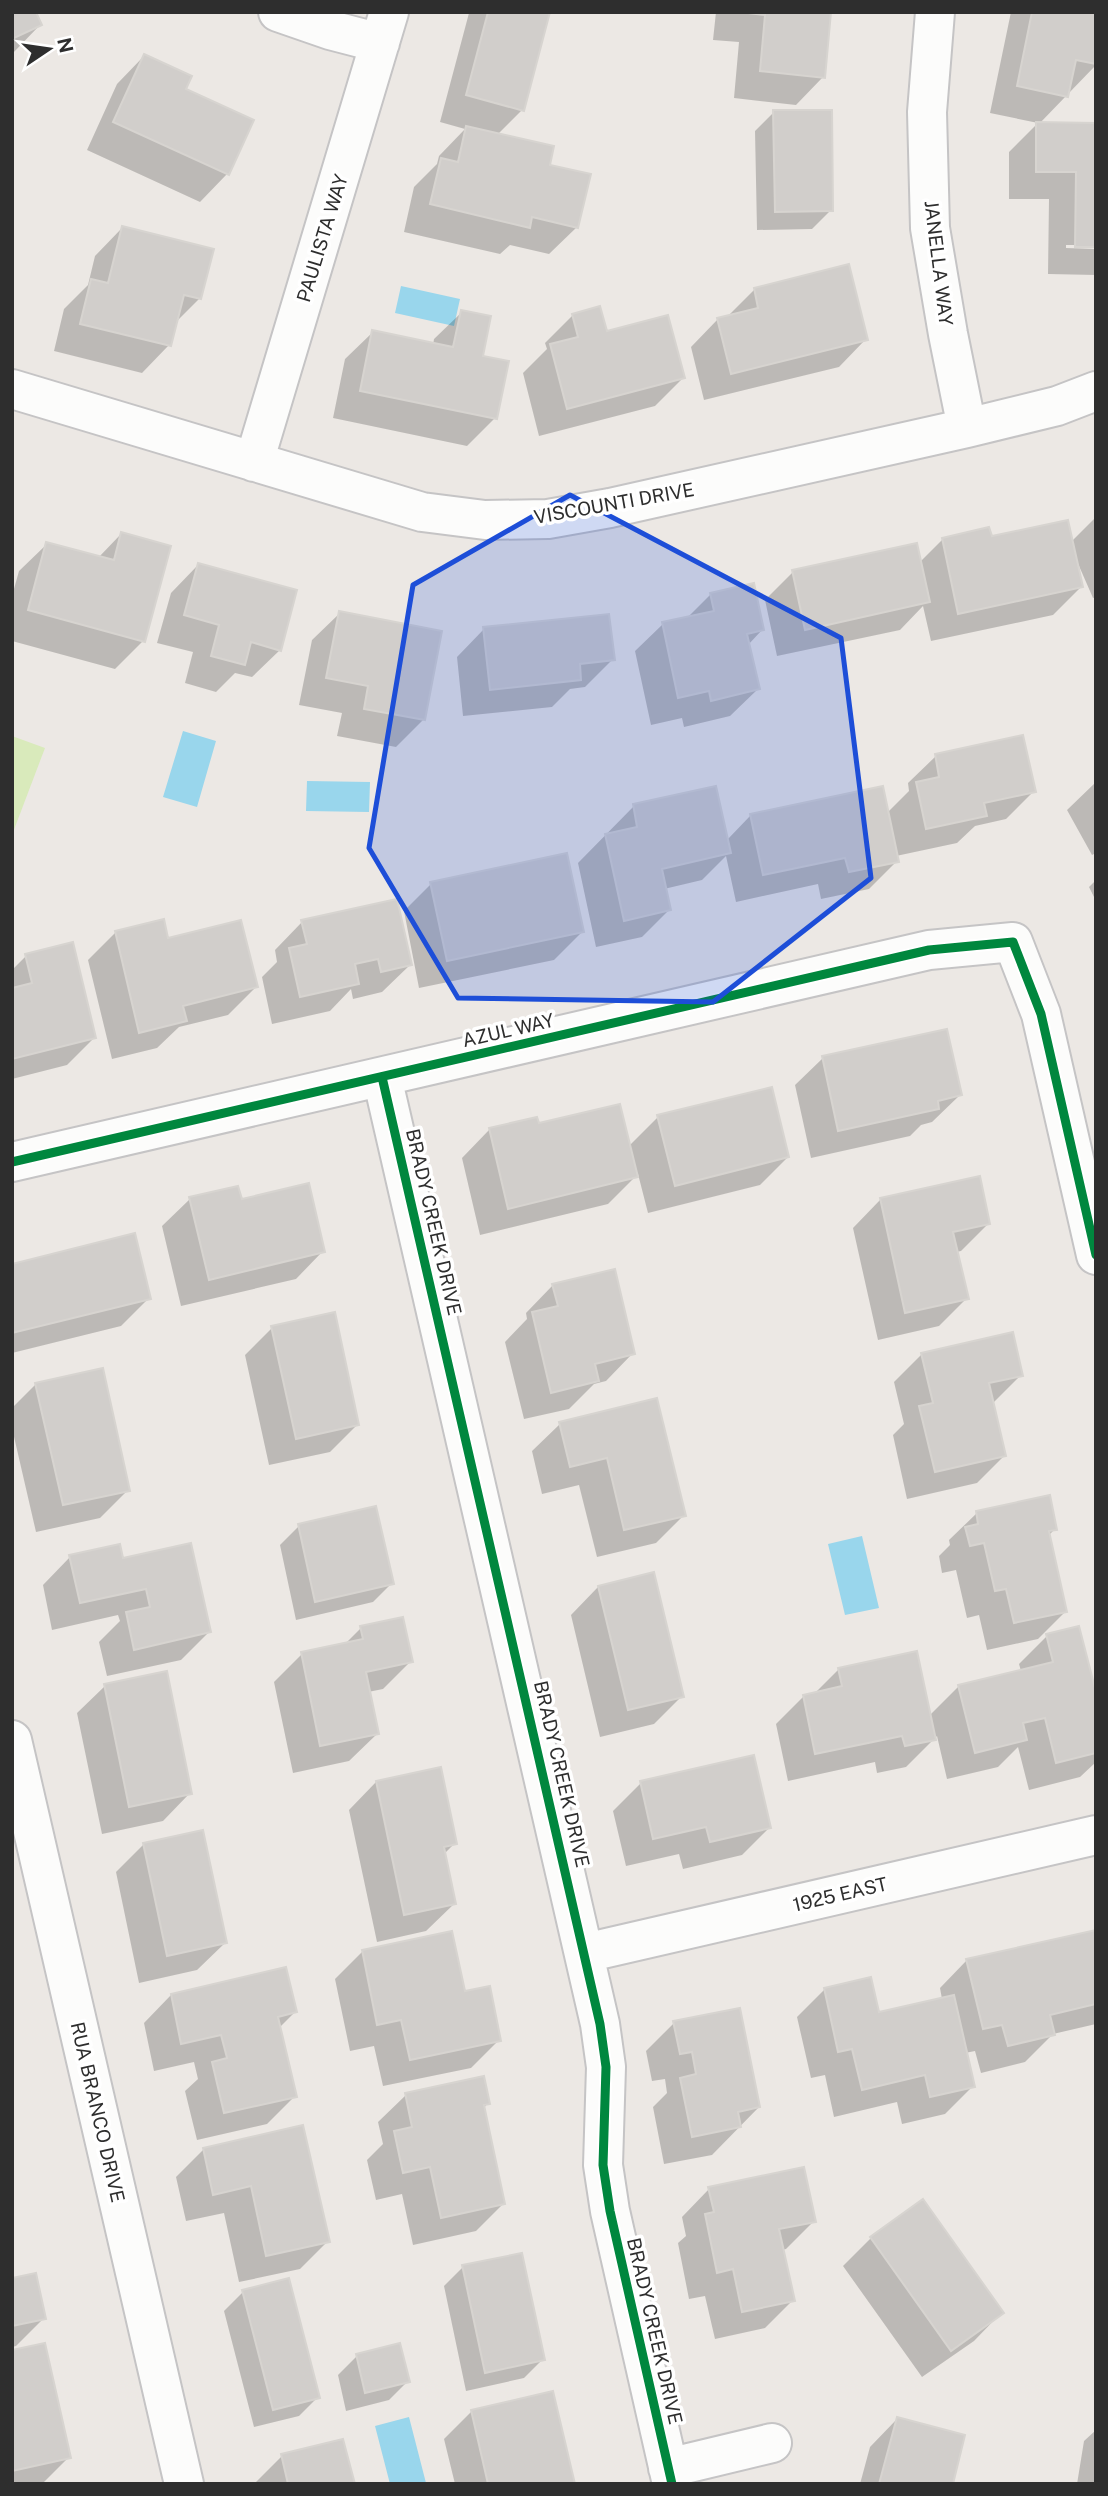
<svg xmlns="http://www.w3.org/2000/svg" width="1108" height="2496" viewBox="0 0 1108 2496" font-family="'Public Sans',sans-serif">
  <rect width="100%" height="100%" fill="#ece8e4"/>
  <path fill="#d9eabb" d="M12,736L45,748L12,835Z"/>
  <path fill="#99d6ec" d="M401,286L460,299L454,326L395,313Z
    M183,731L216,741L197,807L163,797Z
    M307,781L370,782L369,812L306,811Z
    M862,1536L879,1608L845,1615L828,1544Z
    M409,2417L426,2483L390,2484L375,2426Z"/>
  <path fill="#0003" d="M12,12L40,25L13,53Z
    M548,12L522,110L497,135L548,166L577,227L549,254L510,245L500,254L404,232L414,187L437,164L439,156L465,129L440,122L469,13Z
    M716,12H829L823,77L796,105L734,98L739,42L713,40Z
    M1011,12H1096V65L1039,124L1096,125V245H1066V248L1096,249V275L1048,274L1049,199H1009V152L1038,123L990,113Z
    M144,56L184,90L252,121L227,174L200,202L87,150L117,84Z
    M774,112L831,210L812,229L757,230L755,131Z
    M122,228L200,298L175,323L169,345L142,373L54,351L64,309L88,285L95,256Z
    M755,289L866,339L839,367L704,400L691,347L718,319L727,317Z
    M462,312L481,357L495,418L467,446L333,418L345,359L373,332L433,345L434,339Z
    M573,315L606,334L683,378L655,406L539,436L523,373L547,349L545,343Z
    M1096,517V597L1093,598L1076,559L1081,587L1053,615L931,641L923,606L900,630L777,656L765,600L793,572L919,563L943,539L990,538L1071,542Z
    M121,534L143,641L115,669L12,641V596L19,571L47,544L98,558Z
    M198,565L280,650L252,677L235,673L216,692L185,683L193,652L157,643L171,593Z
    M711,594L762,630L748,645L758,689L730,716L684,727L682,718L651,725L635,651L663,624L687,618Z
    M340,613L423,720L396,747L337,736L342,713L299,705L312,640Z
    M484,629L613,659L585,687L570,689L552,707L463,716L457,657Z
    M936,756L1034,791L1006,819L975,826L957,843L896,856L897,861L869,889L821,899L818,884L736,902L726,856L702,880L664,889L669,910L642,937L596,947L578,863L634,806L727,840L750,816L887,813L909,791L908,783Z
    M1096,782V853L1092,855L1067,810Z
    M1096,880V901L1089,887Z
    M431,884L582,932L554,960L419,988L404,911Z
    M302,922L410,965L382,992L353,999L351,989L330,1011L272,1024L262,977L277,962L275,950Z
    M116,932L167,940L256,987L228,1015L179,1027L157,1048L112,1059L88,960Z
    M26,956L94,1038L67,1065L12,1079V970Z
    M823,1058L960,1095L932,1122L921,1125L910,1136L811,1158L795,1085Z
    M658,1117L788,1157L760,1185L648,1213L638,1174L608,1204L480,1235L462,1158L489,1130L536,1119L538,1125L628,1147Z
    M979,1178L989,1223L961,1251L956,1252L967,1298L939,1326L878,1340L853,1228L880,1200Z
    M190,1199L241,1201L323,1251L296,1279L181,1306L162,1226Z
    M12,1266L149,1298L121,1326L12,1353Z
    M553,1285L633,1353L606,1381L594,1384L569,1409L524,1419L505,1342L527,1319L526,1313Z
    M272,1328L357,1425L330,1452L269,1465L245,1355Z
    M922,1354L1021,1375L992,1404L1004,1456L977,1483L907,1499L893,1435L904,1424L894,1382Z
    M36,1384L128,1490L100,1518L36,1532L12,1428V1408Z
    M656,1401L684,1515L656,1543L597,1557L579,1485L542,1494L532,1451L560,1424Z
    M977,1513L1055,1529L1048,1536L1066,1611L1038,1639L987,1650L979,1615L967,1618L956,1570L942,1573L939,1556L950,1545L949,1540Z
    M299,1526L392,1583L373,1602L296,1620L280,1545Z
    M70,1557L122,1560L209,1632L181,1660L107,1676L99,1642L120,1621L118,1615L52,1630L43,1585Z
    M598,1587L682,1696L654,1724L600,1737L571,1615Z
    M361,1628L411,1661L383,1689L368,1692L377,1734L349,1761L293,1773L274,1682L302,1654L344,1645Z
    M1047,1636L1096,1700V1762L1080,1777L1029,1790L1018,1747L998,1767L947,1779L937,1736L906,1767L877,1773L875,1762L788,1781L776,1724L804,1696L814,1694L838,1670L915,1653L929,1716L959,1686L1021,1671L1019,1664Z
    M105,1686L190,1793L163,1821L102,1834L77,1713Z
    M376,1782L455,1843L443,1855L454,1904L426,1931L377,1942L349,1810Z
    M641,1783L769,1828L742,1855L683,1869L679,1854L626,1866L613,1811Z
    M144,1844L225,1943L197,1970L139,1983L116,1872Z
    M1096,1932V2024L1053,2034L1025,2062L981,2073L975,2051L965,2053L973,2086L945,2114L902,2124L897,2102L834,2117L825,2075L811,2078L797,2017L824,1990L878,2014L942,1999L940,1988L967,1960Z
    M363,1951L463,1993L499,2040L471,2068L383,2086L374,2046L350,2051L335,1979Z
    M171,1995L295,2012L279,2028L295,2096L267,2124L197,2140L185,2091L198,2079L194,2062L154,2071L144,2023Z
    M674,2023L759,2107L712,2155L664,2164L653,2107L667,2093L665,2079L652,2081L646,2051Z
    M406,2095L488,2103L483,2109L503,2204L476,2231L413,2245L402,2194L376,2200L367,2160L383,2144L378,2122Z
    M204,2149L328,2241L300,2269L239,2282L224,2213L186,2221L176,2177Z
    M709,2189L814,2221L786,2249L782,2250L793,2300L765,2328L715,2339L705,2296L689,2299L678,2243L686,2236L682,2217Z
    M922,2202L1001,2313L974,2341L922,2377L843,2266L871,2238Z
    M463,2267L543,2359L524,2378L466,2391L444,2286Z
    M12,2280L44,2318L16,2346L12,2347Z
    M243,2292L318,2397L299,2416L254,2427L224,2311Z
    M12,2352L69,2457L42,2484H12Z
    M357,2356L408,2381L389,2400L346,2411L338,2375Z
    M472,2411L573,2484H455L444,2439Z
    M897,2419L951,2484H860L870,2447Z
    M1096,2430V2484H1077L1084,2441Z
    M282,2456L353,2484H254Z"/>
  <path fill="#d1cecb" stroke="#d7d4d0" stroke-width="2" d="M12,12H36L42,25L12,39Z
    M488,12H550L524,111L466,95Z
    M831,12L825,78L760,71L765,15L740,12Z
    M1032,12H1096V64L1076,60L1068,97L1017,86Z
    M144,54L192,76L186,89L254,120L229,175L113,122Z
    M773,110H832L833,211L775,212Z
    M1036,122L1096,123V247H1075L1076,172H1036Z
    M466,126L554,146L550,165L591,174L578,228L532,217L530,228L430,204L441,158L458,162Z
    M122,226L214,249L201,299L184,295L171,346L80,324L91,279L108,283Z
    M849,264L868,340L731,374L717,318L758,308L754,288Z
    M600,306L607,331L668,315L685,378L567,409L550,344L578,337L572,314Z
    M461,310L491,316L483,356L509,361L497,419L360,391L372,330L453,347Z
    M1068,520L1083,587L958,614L942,538L989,527L992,536Z
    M121,532L171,546L145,642L28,610L46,542L114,560Z
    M917,543L930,602L805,630L792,570Z
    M198,563L297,590L281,651L251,642L245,665L211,656L219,625L184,615Z
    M754,583L764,630L747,634L760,689L711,701L709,691L678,698L662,622L714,611L710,593Z
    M339,611L442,631L425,720L364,709L368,686L326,678Z
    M609,614L615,660L580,664L581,680L490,690L483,627Z
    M1023,735L1036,792L984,803L987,816L926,829L916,782L939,777L935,754Z
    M716,786L731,853L662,869L671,910L624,921L605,834L637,827L633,804Z
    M883,786L899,862L849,872L845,858L763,875L750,814Z
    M567,853L584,932L447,961L430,882Z
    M397,899L412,965L381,972L378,959L355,964L359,984L300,997L289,948L307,944L301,920Z
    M164,919L168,938L241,920L258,987L183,1006L187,1021L139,1033L115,931Z
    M73,942L96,1038L12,1059V988L32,983L25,954Z
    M947,1029L962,1095L938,1101L939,1109L838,1131L822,1056Z
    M772,1087L789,1157L675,1186L657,1115Z
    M620,1104L638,1177L508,1209L489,1128L537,1117L539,1123Z
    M980,1176L990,1224L953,1232L969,1299L905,1313L880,1198Z
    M309,1183L325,1252L209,1280L189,1197L238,1186L242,1199Z
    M135,1233L151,1299L12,1333V1264Z
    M615,1269L635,1354L595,1364L599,1381L551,1393L532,1312L558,1306L552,1284Z
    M335,1312L359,1425L296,1439L271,1326Z
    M1013,1332L1023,1376L989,1383L1006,1456L935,1472L919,1406L933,1403L921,1353Z
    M103,1368L130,1491L63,1505L35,1383Z
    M657,1398L686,1516L624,1530L607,1458L570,1467L559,1422Z
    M1050,1495L1057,1530L1049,1531L1067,1612L1014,1623L1006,1589L995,1591L984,1543L970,1546L965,1527L978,1524L976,1511Z
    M376,1506L394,1584L315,1602L298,1524Z
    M191,1543L211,1632L134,1650L126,1612L150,1607L146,1589L80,1603L69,1555L120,1544L123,1558Z
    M654,1572L684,1697L628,1710L598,1586Z
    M403,1617L413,1662L366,1672L379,1734L320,1746L301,1652L363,1639L360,1626Z
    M1079,1626L1096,1692V1753L1056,1763L1045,1718L1023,1723L1027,1740L975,1753L958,1685L1053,1662L1046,1634Z
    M917,1651L936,1740L905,1746L902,1736L815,1754L803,1695L842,1686L838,1668Z
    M167,1671L192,1794L129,1807L104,1684Z
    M754,1755L771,1828L710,1842L706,1827L653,1839L640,1781Z
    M441,1767L457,1844L444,1847L456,1904L404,1915L376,1781Z
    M203,1830L227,1943L167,1956L143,1843Z
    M1096,1930V2004L1050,2015L1055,2035L1008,2046L1002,2025L983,2029L966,1959Z
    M452,1931L465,1991L490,1986L501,2041L410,2060L401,2020L377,2025L362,1950Z
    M286,1967L297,2012L278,2017L297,2097L224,2113L212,2062L227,2058L221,2035L181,2044L171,1994Z
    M871,1977L879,2012L954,1995L975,2087L930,2097L925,2075L862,2090L852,2049L838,2052L824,1988Z
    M740,2008L760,2107L738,2112L741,2127L692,2137L680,2078L696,2074L692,2052L680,2054L673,2021Z
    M484,2076L490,2104L484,2105L505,2204L441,2218L430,2167L403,2173L394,2131L412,2127L405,2093Z
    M303,2125L330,2242L266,2256L251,2186L213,2195L203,2148Z
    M804,2167L816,2222L779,2229L795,2301L742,2312L733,2269L717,2273L705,2214L714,2212L708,2187Z
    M923,2199L1004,2313L951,2351L870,2237Z
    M522,2253L545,2360L485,2373L462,2265Z
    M36,2273L46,2319L12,2326V2278Z
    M289,2278L320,2398L273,2410L242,2290Z
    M45,2343L71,2458L12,2471V2350Z
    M400,2343L410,2382L365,2393L356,2354Z
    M553,2391L575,2484H488L471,2410Z
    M897,2417L965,2435L953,2484H879Z
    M343,2439L355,2484H288L281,2454Z"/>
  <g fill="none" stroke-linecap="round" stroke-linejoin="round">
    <g stroke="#c5c4c5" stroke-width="42">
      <path id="street" d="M278,12L330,30L380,43
        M935,12L927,112L930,228L948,334L967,428
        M12,389L422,512L485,520L548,519L610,508L967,428L1057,406L1096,391
        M254,462L389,12
        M382,1077L600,2024L606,2067L603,2165L610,2211L672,2484
        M12,1162L929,950L1013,942L1041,1014L1096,1255
        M12,1740L184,2484
        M585,1953L1096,1835
        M668,2468L772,2443"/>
    </g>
    <use href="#street" stroke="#fcfcfb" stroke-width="38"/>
    <g stroke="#fff" stroke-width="13">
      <path id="cycleway" d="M382,1077L600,2024L606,2067L603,2165L610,2211L672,2484
        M12,1162L929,950L1013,942L1041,1014L1096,1255"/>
    </g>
    <use href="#cycleway" stroke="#00873e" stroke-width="9"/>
  </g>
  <path fill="#1d4ed8" fill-opacity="0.2" stroke="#1d4ed8" stroke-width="5" stroke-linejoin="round" d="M570,495L841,638L871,878L713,1002L458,998L369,848L413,585Z"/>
  <g text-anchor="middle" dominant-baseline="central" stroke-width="7" stroke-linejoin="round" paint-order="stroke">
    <g font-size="19" fill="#2e2e2e" stroke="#fff">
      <text transform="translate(322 238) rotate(-73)">PAULISTA WAY</text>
      <text transform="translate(939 263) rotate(83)">JANELLA WAY</text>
      <text transform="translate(614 503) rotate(-10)">VISCOUNTI DRIVE</text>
      <text transform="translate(508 1030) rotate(-13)">AZUL WAY</text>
      <text transform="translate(434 1222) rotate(77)">BRADY CREEK DRIVE</text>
      <text transform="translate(562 1774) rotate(77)">BRADY CREEK DRIVE</text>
      <text transform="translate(840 1894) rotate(-13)">1925 EAST</text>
      <text transform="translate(98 2112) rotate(77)">RUA BRANCO DRIVE</text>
      <text transform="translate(655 2331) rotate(77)">BRADY CREEK DRIVE</text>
    </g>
  </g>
  <rect width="1108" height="2496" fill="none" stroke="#2e2e2e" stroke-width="28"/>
  <g transform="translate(49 49) rotate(77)" stroke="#ffffff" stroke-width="5" paint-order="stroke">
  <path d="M0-5L12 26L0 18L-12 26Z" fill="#2e2e2e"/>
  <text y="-10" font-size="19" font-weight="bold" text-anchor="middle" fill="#2e2e2e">N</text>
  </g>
</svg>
